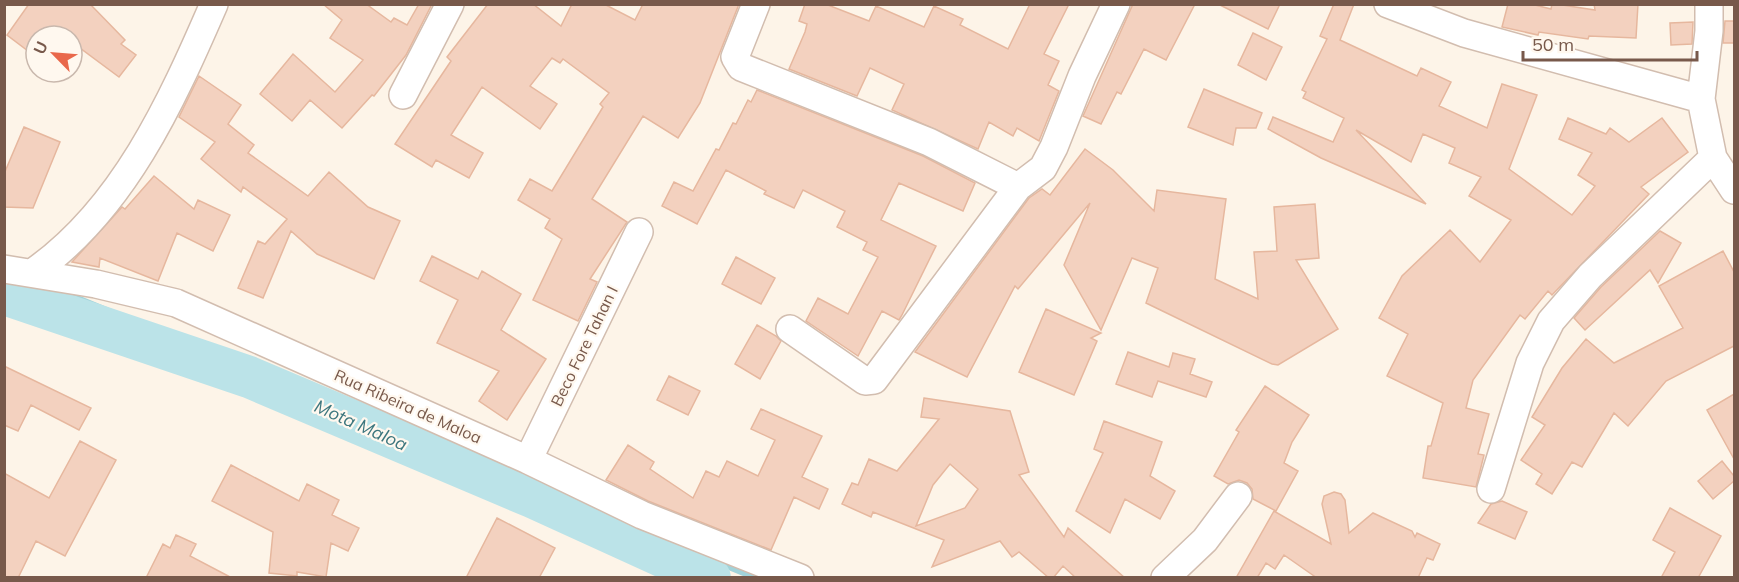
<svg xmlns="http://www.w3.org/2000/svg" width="1739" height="582" viewBox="0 0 1739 582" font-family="Mulish,sans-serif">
  <rect width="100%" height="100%" fill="#fdf4e8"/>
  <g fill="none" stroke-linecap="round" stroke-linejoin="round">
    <path stroke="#a1d3da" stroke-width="7" d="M54,289L757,578"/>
    <path stroke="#bbe3e8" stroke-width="42" d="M4,294L249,377L532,497L710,578"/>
  </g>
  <path fill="#f3d1bf" stroke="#e6b79e" stroke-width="1.5" fill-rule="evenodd" d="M29,4H90L125,40L121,44L136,55L119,77L72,42V36H36V57L7,35Z
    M323,4H366L391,22L394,18L407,25L419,4H432L406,55L374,96L372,95L342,128L310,100L292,121L260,94L293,54L335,92L363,60L330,38L342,20Z
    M488,4H533L561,26L572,4H604L635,20L643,4H739L700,103L678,138L643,116L592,199L627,222L590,279L597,282L578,321L533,300L562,239L545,228L550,219L518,200L530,179L552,191L603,107L600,104L609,93L563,59L560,63L552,58L530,86L557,104L540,129L482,87L451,135L483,153L469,178L436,160L432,167L395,144L451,61L447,57Z
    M805,4L828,5L869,21L876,6L924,27L934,6L963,19L960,25L1008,49L1030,4H1069L1044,54L1059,61L1048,85L1059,91L1039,141L1017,128L1013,136L989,122L978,149L892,110L904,84L870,68L857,96L789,69L805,32L807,24L799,21Z
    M1133,4H1195L1166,60L1144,49L1121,94L1117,92L1101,124L1083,116Z
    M1218,4H1280L1268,29Z
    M1334,4H1354L1340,40L1417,76L1421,68L1451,82L1439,106L1487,128L1502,84L1537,95L1509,169L1572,215L1595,186L1578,175L1592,153L1559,139L1568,118L1606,134L1610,128L1629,142L1662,118L1688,152L1641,187L1649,194L1552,295L1548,291L1525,319L1520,315L1473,380L1466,408L1489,414L1478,454L1484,455L1476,487L1423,478L1428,446H1431L1443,403L1387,376L1408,334L1379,318L1402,276L1450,230L1480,262L1511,220L1469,196L1481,177L1449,163L1455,148L1423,134L1411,162L1356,130L1426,204L1321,158L1268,129L1273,117L1333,142L1344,118L1303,98L1306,92L1302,90L1327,39L1320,36Z
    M1508,4H1531L1551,9L1552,4H1556L1595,10L1594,4H1638L1636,38L1589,36L1588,39L1539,32L1538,35L1502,27Z
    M1725,21H1734V43H1723Z
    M1693,22L1692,44L1671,45L1670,23Z
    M1253,33L1282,47L1266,80L1238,65Z
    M199,76L241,105L228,124L254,145L248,153L308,196L329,172L368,207L400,221L374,279L317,254L291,231L263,298L238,288L258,241L265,244L287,219L243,187L241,192L201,159L215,142L179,117Z
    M1204,89L1262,113L1256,128H1236L1233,145L1188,127Z
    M757,90L923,156L975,183L963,211L899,183L881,220L936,246L902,315L899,320L882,311L858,356L806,321L818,298L848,314L878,257L863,250L867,242L837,227L845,211L803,190L794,208L764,194L766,191L726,170L697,224L662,206L674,182L693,191L716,149L719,150L733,123L736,124L748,100L751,102Z
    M24,127L60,142L33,208L4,207V174Z
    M1085,149L1113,170L1154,211L1157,190L1226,199L1215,279L1258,299L1254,252L1277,251L1274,207L1315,204L1319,258L1296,260L1338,329L1278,365L1272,364L1146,303L1158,268L1132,258L1101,330L1064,265L1090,203L1018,289L1015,286L967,377L915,352L1029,198L1042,189L1050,195Z
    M154,176L194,209L198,200L230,215L213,251L177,233L158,281L100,258L99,267L72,262L122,207L125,209Z
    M1660,231L1681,243L1658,283L1650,270L1585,330L1574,318L1601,287Z
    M1723,251L1734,272V346L1666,381L1628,426L1614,413L1582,467L1572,462L1552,494L1536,484L1542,474L1521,460L1545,425L1532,417L1562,368L1586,339L1614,363L1683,328L1659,286Z
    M432,256L478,279L482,271L521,294L501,330L546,359L507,420L479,401L499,371L437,343L458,300L420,281Z
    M736,257L775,278L761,304L722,284Z
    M1046,309L1101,333L1091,338L1097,341L1074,395L1019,372Z
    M757,325L776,336L781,341L760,379L735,364Z
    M1128,352L1169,367L1173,353L1195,359L1190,374L1212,382L1206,397L1158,381L1152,397L1116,384Z
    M4,366L91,408L79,430L31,405L18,431L4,425Z
    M669,376L700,391L688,415L657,400Z
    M1265,386L1309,415L1292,442L1284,463L1298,471L1276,511L1253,499L1252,489L1247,483L1239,480L1228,484L1214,476L1239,432L1236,430Z
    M1734,394V459L1707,410Z
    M924,398L1010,411L1029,472L1019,475L1064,537L1068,528L1125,578H1076L1063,566L1053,578H1049L1019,552L1012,557L1000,541L932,567L944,540L873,512L871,517L842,504L852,483L858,485L869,459L897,471L939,419L921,417ZM950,464L978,489L965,508L916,526L933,485Z
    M761,409L822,436L802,477L828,489L819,509L794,497L771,550L648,501L606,480L628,445L654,462L650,469L693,498L706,471L719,477L727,461L758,476L775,440L751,429Z
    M1104,421L1162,442L1150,476L1175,491L1160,519L1125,499L1110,533L1076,511L1103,453L1094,449Z
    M80,441L116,460L65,556L36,541L18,578H4V473L49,498Z
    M1722,461L1734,476V481L1713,499L1698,481Z
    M231,465L299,501L307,484L339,500L332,515L359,528L348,551L331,543L326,577L297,572V576L269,573L273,532L212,501Z
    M1334,492L1341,494L1345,500L1349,533L1373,513L1412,531L1415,537L1417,533L1440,544L1433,560L1427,558L1418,578H1317L1284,555L1275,569L1266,563L1257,578H1236L1274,511L1331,544L1322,504L1324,496Z
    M1502,501L1527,512L1515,539L1478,523L1491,504Z
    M1670,508L1721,536L1698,578H1661L1675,552L1653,540Z
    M497,518L555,548L539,578H466Z
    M176,535L196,544L190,556L232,578H146L163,544L170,548Z"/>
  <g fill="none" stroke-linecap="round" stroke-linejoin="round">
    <g stroke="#d2bdaf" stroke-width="30">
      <path id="minor" d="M756,4L735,57L741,67L929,142L1018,187
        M1388,4L1464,33L1701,99
        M1709,4V31L1701,99L1713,158L1734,190
        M403,95L450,4
        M4,269L96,284L176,303L528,460L642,515L800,578
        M32,273C123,210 171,103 214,4
        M790,329L865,381L874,380L1018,187L1043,168L1054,147L1082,76L1116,4
        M528,460L639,232
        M1491,489L1530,363L1551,321L1590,276L1713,158
        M1165,578L1205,540L1238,496"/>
    </g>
    <use href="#minor" stroke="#fff" stroke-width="27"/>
  </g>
  <g text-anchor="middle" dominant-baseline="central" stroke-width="4.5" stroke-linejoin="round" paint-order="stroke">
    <g font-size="16" fill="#78594b" stroke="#fff8ef">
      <text transform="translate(584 346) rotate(-64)">Beco Fore Tahan I</text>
      <text transform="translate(408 406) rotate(24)">Rua Ribeira de Maloa</text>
    </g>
    <g font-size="18" font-style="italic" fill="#3d767e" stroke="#fff8ef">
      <text transform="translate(361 425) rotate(24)">Mota Maloa</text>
    </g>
  </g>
  <rect width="1739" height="582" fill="none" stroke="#78594b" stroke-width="12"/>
  <g transform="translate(54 54) rotate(295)"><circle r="28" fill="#fff8ef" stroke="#c9b8ad" stroke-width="1.5"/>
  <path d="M0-4.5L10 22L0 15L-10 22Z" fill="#e9684b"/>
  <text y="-9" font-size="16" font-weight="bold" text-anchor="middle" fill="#78594b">U</text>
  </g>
  <path d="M1523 51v9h174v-9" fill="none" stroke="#78594b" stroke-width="3"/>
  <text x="1532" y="51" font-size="18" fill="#78594b" stroke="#fff8ef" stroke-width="4.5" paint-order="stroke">50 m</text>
</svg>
